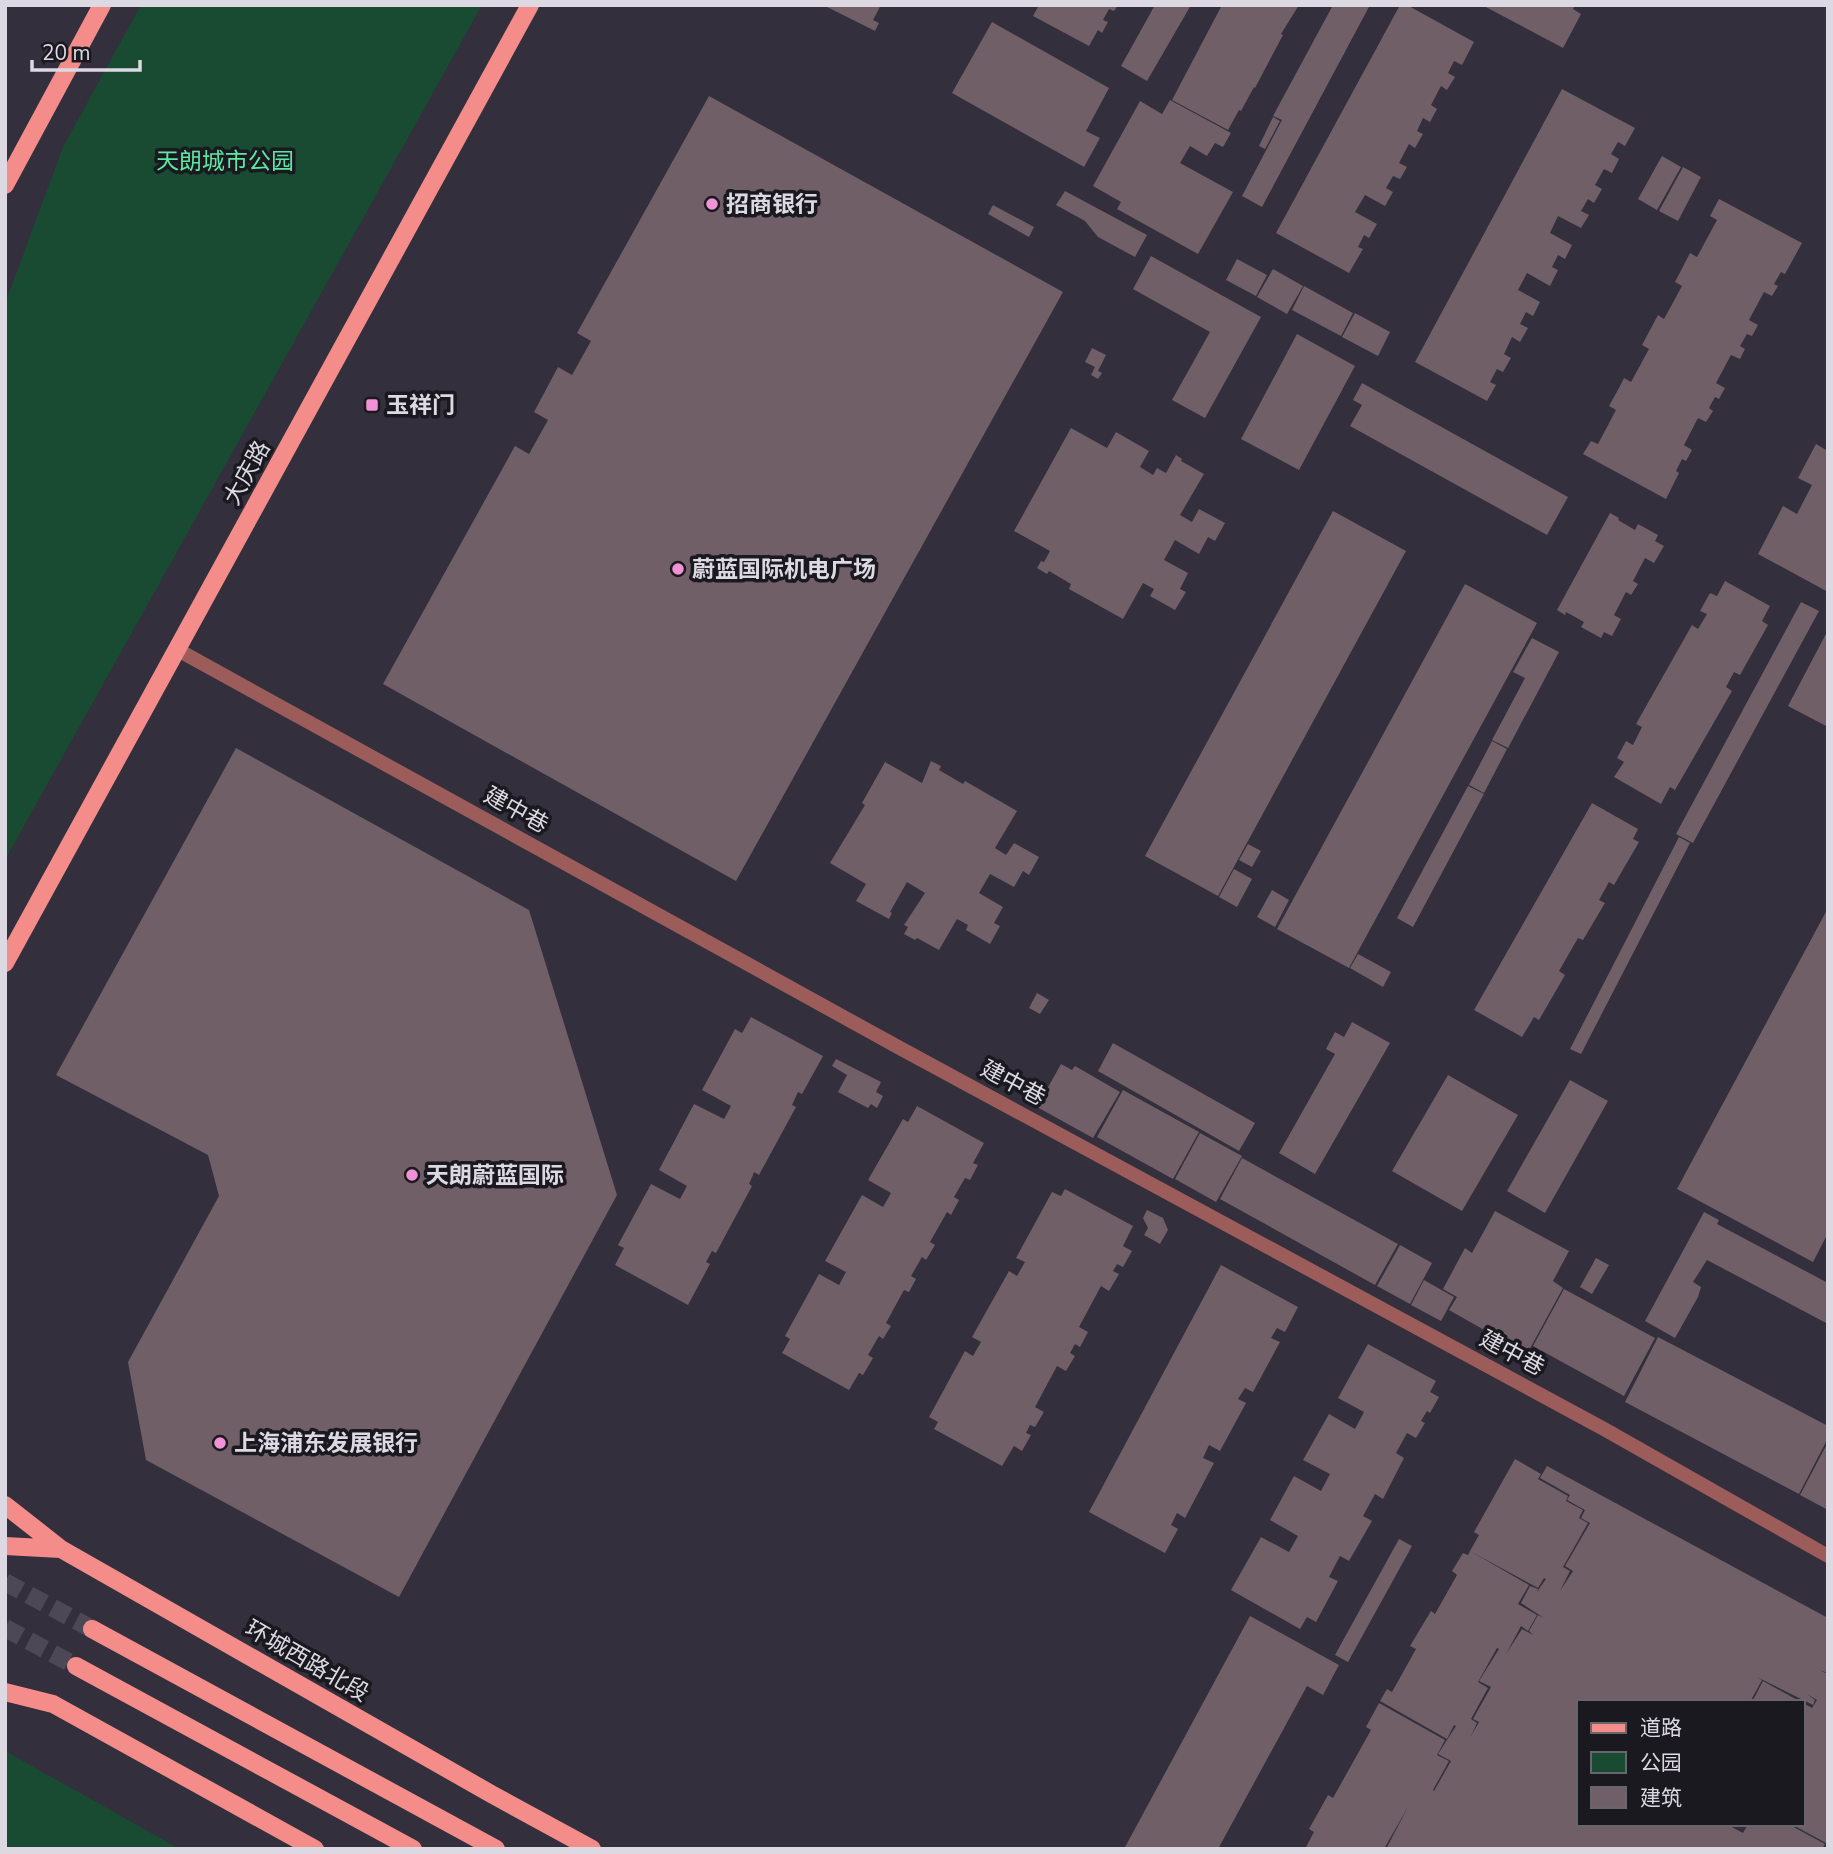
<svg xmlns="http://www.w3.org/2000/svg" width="1833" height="1854" viewBox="0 0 1833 1854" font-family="'Nunito Sans','Noto Sans SC',sans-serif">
  <rect width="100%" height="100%" fill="#332f3d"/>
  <path fill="#194b32" d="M141,5H482L5,860V304L63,147Z
    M5,1751L180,1849H5Z"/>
  <path fill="#705f66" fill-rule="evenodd" d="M823,5H881L873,20L879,23L875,31Z
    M1039,5H1118L1114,11L1109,9L1103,20L1108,22L1102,33L1098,30L1089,46L1033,16Z
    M1155,5H1191L1147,81L1121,66Z
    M1222,5H1299L1281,34L1283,35L1255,88L1254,87L1241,111L1239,110L1228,130L1172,100Z
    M1333,5H1370L1262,207L1242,196L1282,120L1273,116Z
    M1400,5H1407L1474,42L1462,65L1454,61L1448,73L1455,77L1447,90L1441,86L1431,105L1437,109L1430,122L1423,118L1417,131L1423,134L1415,148L1409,144L1399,163L1407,167L1400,179L1393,176L1386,188L1393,192L1385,206L1365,195L1355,212L1377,224L1369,238L1364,235L1358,247L1363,249L1349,273L1276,233Z
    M1482,5H1575L1573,9L1581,14L1563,48Z
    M992,22L1109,88L1086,131L1100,138L1084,167L952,93Z
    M1562,89L1635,128L1625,146L1618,142L1611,154L1619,159L1612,173L1604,169L1595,185L1602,189L1594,203L1588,199L1581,211L1589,215L1581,228L1558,216L1550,233L1572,245L1565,259L1558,255L1552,267L1558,270L1550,286L1527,273L1518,290L1540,302L1533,316L1526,312L1520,324L1528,328L1520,342L1512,337L1504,354L1511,358L1503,372L1497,369L1490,382L1496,385L1487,401L1415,362Z
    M709,96L1063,292L736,881L383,684L515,446L529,454L548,420L534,412L558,367L572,375L591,341L577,333Z
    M1170,100L1231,133L1223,147L1215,143L1207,156L1190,146L1180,163L1233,192L1198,254L1117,209L1121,202L1093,186L1140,101L1162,114Z
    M1273,117L1280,121L1265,149L1259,146Z
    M1662,156L1681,167L1657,210L1638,199Z
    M1683,167L1701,177L1678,221L1659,211Z
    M1065,191L1147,235L1135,257L1098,237L1085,221L1056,205Z
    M1719,199L1802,243L1785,274L1781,272L1774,284L1778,286L1772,296L1764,292L1749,320L1758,325L1752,336L1747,334L1740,346L1745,349L1740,359L1731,355L1716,383L1725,388L1719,399L1715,397L1709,408L1713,411L1706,422L1698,418L1684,445L1692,450L1686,461L1682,459L1676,471L1679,473L1666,499L1583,454L1591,441L1598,444L1616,410L1609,406L1620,386L1624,378L1631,382L1649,349L1642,345L1658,315L1664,319L1682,286L1675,282L1690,253L1697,257L1717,220L1710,216Z
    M993,205L1034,227L1029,237L988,214Z
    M1151,256L1261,317L1205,418L1172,400L1210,332L1133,289Z
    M1237,259L1267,275L1256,296L1226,280Z
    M1273,269L1303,286L1287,314L1257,297Z
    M1304,286L1353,313L1341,336L1292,310Z
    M1355,313L1390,332L1378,356L1342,337Z
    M1297,334L1355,366L1299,470L1241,439Z
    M1092,348L1106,355L1098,371L1102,373L1098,379L1091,375L1095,367L1085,362Z
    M1362,383L1568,497L1547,535L1350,426L1362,405L1353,400Z
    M1071,428L1107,448L1116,432L1149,451L1140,467L1153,475L1157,468L1166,473L1176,455L1182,459L1181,461L1204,474L1180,515L1192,522L1199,509L1225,523L1215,541L1208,537L1199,554L1175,540L1164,560L1188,573L1180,589L1186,592L1175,610L1150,596L1154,589L1143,583L1123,619L1069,589L1071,584L1049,571L1047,574L1037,568L1041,561L1044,562L1050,551L1014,531Z
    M1816,444L1828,451V592L1758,554L1783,506L1797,514L1812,485L1798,478Z
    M1333,511L1406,551L1218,896L1145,856Z
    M1610,513L1619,518L1618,520L1635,530L1638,524L1658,535L1655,541L1664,546L1654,563L1645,558L1633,581L1638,584L1631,595L1626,592L1614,615L1621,619L1612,636L1604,632L1601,638L1581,627L1584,622L1566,612L1565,615L1557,610Z
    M1725,581L1770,606L1762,621L1768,625L1740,675L1734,672L1726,687L1732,691L1675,790L1670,787L1661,804L1614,777L1624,762L1617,758L1626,741L1633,745L1642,727L1636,724L1692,625L1698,629L1707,614L1700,611L1710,593L1717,596Z
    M1465,584L1537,623L1349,968L1277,929Z
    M1801,602L1819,611L1693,843L1676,834Z
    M1828,630V727L1788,706Z
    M1532,638L1559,652L1508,748L1492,740L1525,678L1513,672Z
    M1492,741L1507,749L1484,793L1469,785Z
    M236,748L529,910L617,1195L399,1597L146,1460L128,1362L219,1196L208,1155L56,1075Z
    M931,761L941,766L939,770L963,784L965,781L1017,811L995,848L1006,855L1014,843L1039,857L1029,875L1023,871L1014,887L990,874L979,893L1003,907L994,923L1000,926L990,944L966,930L968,925L957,919L939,950L917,938L915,940L904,934L908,927L904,925L925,893L907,882L890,912L892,913L889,919L856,901L866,884L830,863L865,805L862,803L885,762L922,783Z
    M1468,786L1484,794L1413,927L1397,918Z
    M1592,803L1638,829L1633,839L1639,842L1614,885L1609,882L1599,900L1605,903L1583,940L1578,938L1559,971L1565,975L1539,1020L1534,1017L1522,1037L1474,1010Z
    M1679,837L1690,843L1581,1054L1570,1049Z
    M1248,844L1261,851L1252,867L1239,860Z
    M1234,869L1252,879L1237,907L1219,897Z
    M1272,890L1289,900L1275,927L1257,917Z
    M1828,908V1233L1813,1262L1677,1189Z
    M1358,954L1391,972L1383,987L1350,968Z
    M1037,993L1049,1000L1040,1014L1029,1008Z
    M751,1017L823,1056L802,1094L798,1092L792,1105L796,1107L759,1175L754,1172L753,1175L749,1184L752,1186L716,1253L712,1251L706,1262L710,1264L688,1305L615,1265L624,1248L618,1245L651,1184L680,1199L687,1186L659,1170L694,1104L724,1119L731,1106L702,1090L735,1029L742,1033Z
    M1352,1022L1390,1043L1315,1174L1279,1153L1335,1054L1326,1049L1335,1032L1344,1037Z
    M1113,1043L1255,1123L1239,1151L1098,1071Z
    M836,1059L881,1082L876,1092L883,1096L877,1108L871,1104L868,1108L838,1092L847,1075L832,1066Z
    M1061,1064L1072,1070L1075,1066L1120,1092L1093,1138L1037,1107Z
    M1448,1075L1518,1115L1462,1211L1392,1171Z
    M1570,1080L1608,1101L1545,1213L1507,1191Z
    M1123,1090L1199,1132L1173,1179L1097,1137Z
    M917,1106L984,1143L973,1163L978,1165L970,1180L965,1178L954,1197L959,1200L951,1215L947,1212L930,1242L935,1245L926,1260L922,1257L911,1276L916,1279L909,1292L904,1290L886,1323L891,1326L883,1339L879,1336L868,1355L873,1358L863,1375L859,1373L849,1390L782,1353L790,1339L785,1336L819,1274L839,1285L846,1272L825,1261L862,1195L883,1207L891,1193L868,1180L903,1119L908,1122Z
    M1200,1133L1242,1156L1216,1202L1175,1179Z
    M1242,1158L1398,1244L1375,1285L1220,1199Z
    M1065,1189L1133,1226L1123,1246L1132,1251L1123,1267L1117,1264L1115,1268L1113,1271L1119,1274L1109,1291L1101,1286L1079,1327L1088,1332L1080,1347L1075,1344L1070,1353L1075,1356L1066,1371L1057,1366L1035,1407L1044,1412L1035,1427L1030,1425L1026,1433L1031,1435L1022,1451L1014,1446L1002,1466L934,1429L938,1422L929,1417L965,1351L973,1356L981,1342L972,1337L1009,1271L1017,1276L1025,1262L1016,1258L1052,1192L1061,1196Z
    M1147,1210L1163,1218L1168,1230L1160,1244L1144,1235L1148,1228L1143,1218Z
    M1495,1211L1569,1251L1553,1281L1563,1288L1527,1354L1449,1310L1457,1297L1443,1289L1465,1248L1472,1253Z
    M1704,1212L1719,1220L1717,1224L1828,1283V1324L1707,1260L1693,1282L1701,1287L1698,1297L1675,1338L1645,1321Z
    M1400,1245L1432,1263L1410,1304L1377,1286Z
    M1596,1258L1609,1265L1592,1294L1580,1287Z
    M1221,1265L1298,1307L1285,1332L1277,1328L1271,1338L1280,1342L1253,1392L1245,1388L1238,1399L1246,1403L1220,1451L1209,1445L1203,1458L1214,1463L1185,1518L1177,1513L1171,1525L1178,1529L1165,1553L1089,1512Z
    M1424,1280L1454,1297L1441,1321L1411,1305Z
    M1564,1289L1655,1338L1624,1396L1533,1346Z
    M1658,1337L1828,1426V1438L1799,1494L1625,1402Z
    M1368,1344L1436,1381L1430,1392L1439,1397L1430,1413L1427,1411L1421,1421L1425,1423L1416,1438L1407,1433L1396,1453L1404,1458L1383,1499L1375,1494L1363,1516L1372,1521L1349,1561L1340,1556L1329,1577L1338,1581L1316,1622L1307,1617L1300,1629L1231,1590L1261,1537L1289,1552L1298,1536L1270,1520L1294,1476L1321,1491L1330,1474L1303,1460L1329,1414L1355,1429L1364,1412L1338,1398Z
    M1828,1442V1510L1800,1495Z
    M1515,1459L1541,1474L1538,1479L1568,1496L1566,1501L1583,1510L1579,1518L1588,1523L1563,1567L1570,1571L1560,1591L1573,1571L1565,1566L1590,1523L1581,1518L1585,1510L1567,1500L1570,1495L1540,1478L1547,1466L1828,1618V1673L1819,1670L1828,1674V1839L1826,1843L1791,1824H1803V1703L1812,1708L1817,1700L1807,1694L1815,1700L1813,1705L1757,1677L1762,1680L1750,1702H1579V1824H1726L1743,1833L1748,1824H1788L1825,1844L1822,1849H1386L1409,1805L1384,1849H1305L1314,1832L1309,1829L1328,1795L1333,1798L1371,1730L1366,1727L1379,1703L1445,1740L1437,1755L1449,1761L1433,1790L1434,1791L1451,1761L1438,1754L1456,1726L1454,1725L1447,1739L1380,1701L1387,1689L1392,1692L1416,1649L1410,1646L1431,1611L1435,1614L1457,1575L1452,1571L1463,1553L1468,1555L1470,1551L1529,1585L1518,1604L1537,1615L1528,1631L1521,1626L1506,1654L1522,1629L1533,1635L1529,1631L1538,1615L1544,1618L1521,1603L1530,1586L1538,1589L1537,1592L1539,1589L1541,1590L1539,1589L1546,1579L1544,1578L1538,1588L1470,1551L1479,1535L1474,1532ZM1497,1648L1499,1649L1479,1681L1491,1687L1473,1719L1479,1722L1471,1736L1477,1723L1471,1719L1488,1688L1478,1682Z
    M1399,1539L1412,1546L1348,1662L1335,1655Z
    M1250,1616L1339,1665L1323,1695L1307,1686L1218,1849H1124Z
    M1763,1681L1801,1702H1752Z"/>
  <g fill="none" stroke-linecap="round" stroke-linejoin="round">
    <path stroke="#4c4856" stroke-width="18" stroke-dasharray="18 9" stroke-linecap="butt" d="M5,1582L92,1629
      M5,1628L76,1666"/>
    <path stroke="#9c5c5a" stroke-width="14" d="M178,650L898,1047L1604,1429L1828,1556"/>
    <path stroke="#f48d89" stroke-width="18" d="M5,185L102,5
      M5,963L530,5
      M5,1505L61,1549L493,1795L592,1849
      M5,1546L61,1549
      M92,1629L496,1849
      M76,1666L413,1849
      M5,1692L53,1704L315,1849"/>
  </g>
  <g fill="#f391d6" stroke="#1a191f" stroke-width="2.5">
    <circle cx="712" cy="204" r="7"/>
    <rect x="365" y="398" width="14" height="14" rx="3.5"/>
    <circle cx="678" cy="569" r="7"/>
    <circle cx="412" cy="1175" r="7"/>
    <circle cx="220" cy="1443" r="7"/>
  </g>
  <g text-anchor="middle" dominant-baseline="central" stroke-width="7" stroke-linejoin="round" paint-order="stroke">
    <g font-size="23" fill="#5ce7a3" stroke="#1a191f">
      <text x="225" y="161">天朗城市公园</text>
    </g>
    <g font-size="23" font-weight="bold" fill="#dcd9e2" stroke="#1a191f" text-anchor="start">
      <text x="726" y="204">招商银行</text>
      <text x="386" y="405">玉祥门</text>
      <text x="692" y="569">蔚蓝国际机电广场</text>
      <text x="426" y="1175">天朗蔚蓝国际</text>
      <text x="234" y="1443">上海浦东发展银行</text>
    </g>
    <g font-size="23" fill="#dcd9e2" stroke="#1a191f">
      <text transform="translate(247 473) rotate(-61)">大庆路</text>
      <text transform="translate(516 810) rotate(29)">建中巷</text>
      <text transform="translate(1013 1083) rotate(28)">建中巷</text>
      <text transform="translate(1512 1353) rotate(28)">建中巷</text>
      <text transform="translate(307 1661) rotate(30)">环城西路北段</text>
    </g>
  </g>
  <rect width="1833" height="1854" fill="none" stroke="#dcd9e2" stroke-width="14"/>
  <rect x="1577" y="1700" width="228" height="126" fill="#1a191f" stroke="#68666d" stroke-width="2"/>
  <rect x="1591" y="1723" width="35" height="10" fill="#f48d89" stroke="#68666d" stroke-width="2"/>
  <text x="1640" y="1735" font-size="21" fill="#dcd9e2">道路</text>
  <rect x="1591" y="1752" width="35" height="21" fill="#194b32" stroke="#68666d" stroke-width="2"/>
  <text x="1640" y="1770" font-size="21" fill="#dcd9e2">公园</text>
  <rect x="1591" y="1787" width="35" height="21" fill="#705f66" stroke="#68666d" stroke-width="2"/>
  <text x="1640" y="1805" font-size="21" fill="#dcd9e2">建筑</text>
  <path d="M32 60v10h108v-10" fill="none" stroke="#dcd9e2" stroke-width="3.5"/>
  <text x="42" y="60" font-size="21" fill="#dcd9e2" stroke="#1a191f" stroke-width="5" paint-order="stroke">20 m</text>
</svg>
